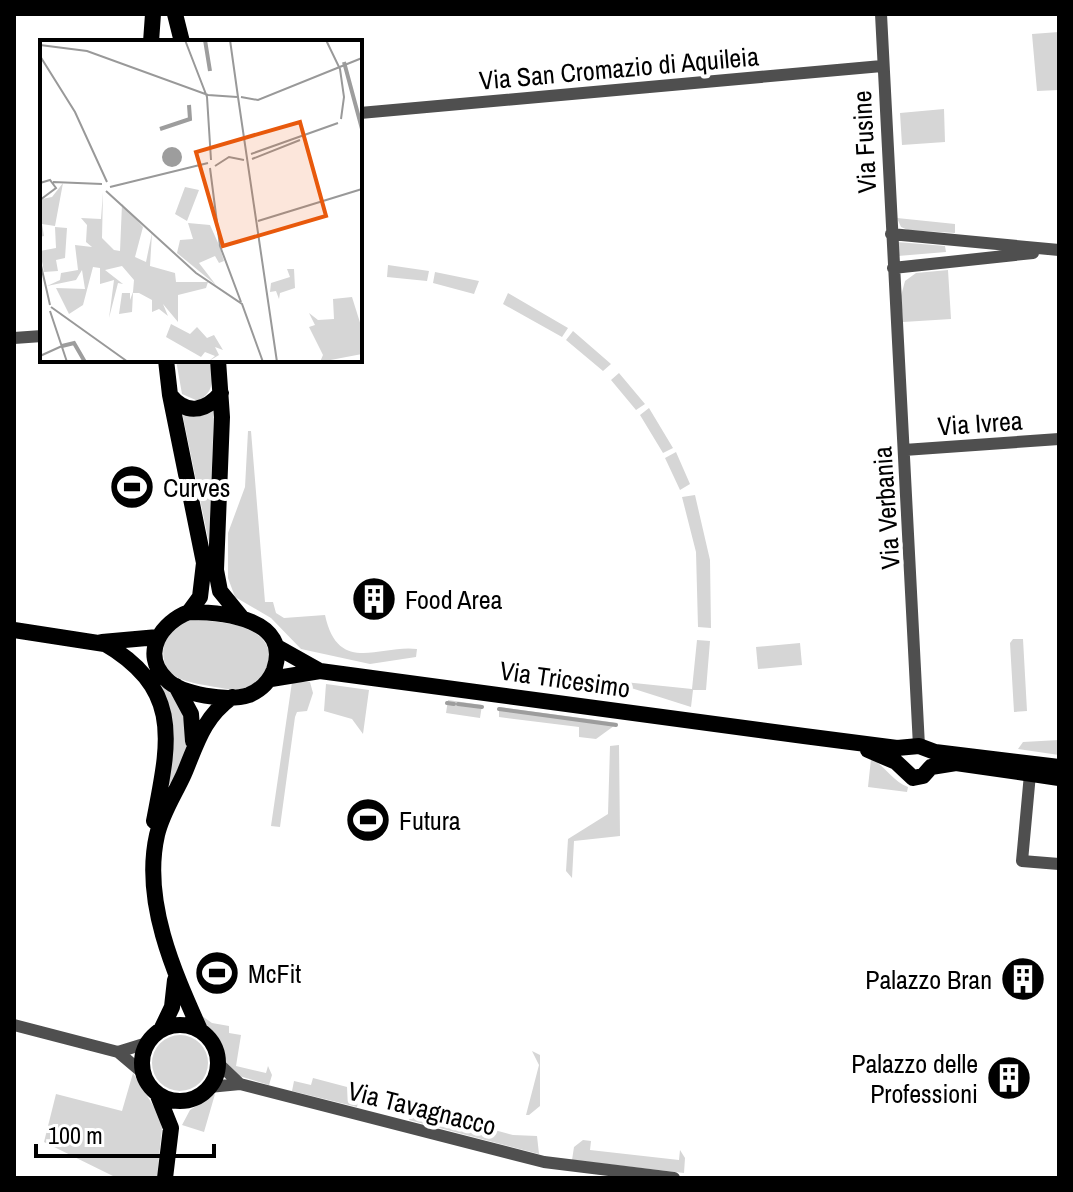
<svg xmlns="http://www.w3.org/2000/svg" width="1073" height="1192" viewBox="0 0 1073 1192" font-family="'Archivo Narrow',sans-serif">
  <rect width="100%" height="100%" fill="#fff"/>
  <path fill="#d6d6d6" d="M1059,32V90L1037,91L1032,34Z
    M944,109L945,142L902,145L900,113Z
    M897,218L955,224V233L908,230L901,227Z
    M897,242L945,246L946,252L898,256Z
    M388,265L429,271L427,281L387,277Z
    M948,270L951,319L903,322L901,296L905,281L916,273Z
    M435,272L479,281L474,294L433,283Z
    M508,293L568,328L562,337L503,304Z
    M573,331L611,364L603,371L566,340Z
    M176,360H210C212,379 216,391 198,401L182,394Z
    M619,373L645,404L636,410L611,380Z
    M649,408L673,448L663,453L640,415Z
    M214,409V411L209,543L182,412Z
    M248,431H251L265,602H273L276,613L284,618L325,615C338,676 381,644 417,649L416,657L370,664L301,649L271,618L235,597L228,578V533L245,487Z
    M676,452L690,484L680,490L665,458Z
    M695,495L710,560L711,628L698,627L696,552L682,497Z
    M188,620C215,621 274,622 269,662C267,672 260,682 251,686C240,692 227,689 215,687C182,681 156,679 165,637Z
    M1013,639H1023L1027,711L1014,712L1010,643Z
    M697,640L710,641L706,690H693L691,707L628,687L576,677L692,689Z
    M800,643L802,665L758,669L756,647Z
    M292,682H310L313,693L307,711L297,712L295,717L280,827L271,826Z
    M326,684L369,690L363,734L352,719L324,711Z
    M163,686C192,708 196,765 165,788L173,735L160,687Z
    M448,700L482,705L480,718L446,713Z
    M499,707L618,723L596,739L579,737V727L499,717Z
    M1059,740V755L1018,749L1023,742Z
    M619,745L620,836L574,841L572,878L566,871L568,839L608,814L610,746Z
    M871,759C886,766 892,781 908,787L907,792L868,787Z
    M202,1016L212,1023L229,1026V1033L241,1035L236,1066L266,1073L268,1066L272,1075L269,1085L236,1075L222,1059Z
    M152 1063a28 28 0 1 1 56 0a28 28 0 1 1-56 0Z
    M532,1051L540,1055V1106L529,1115H526L539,1065Z
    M133,1073L159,1115L162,1128L157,1178H117L44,1142L56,1094L122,1111Z
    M313,1078L366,1092L364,1103L358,1102L357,1107L292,1091L294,1081L311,1085Z
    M215,1094L204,1132L182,1125L190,1110Z
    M411,1107L513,1135L537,1136L539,1154L409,1120Z
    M583,1140L591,1141L590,1150L679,1160L680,1150L685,1158L684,1173L572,1160L574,1147Z"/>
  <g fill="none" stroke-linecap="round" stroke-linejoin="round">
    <path stroke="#9d9d9d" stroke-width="4" d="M447,703L454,704
      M458,704L482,707
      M499,709L616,725"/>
    <path stroke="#4f4f4f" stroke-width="12" d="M881,14L919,746
      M360,113L882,66
      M891,234L1059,250
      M893,268L1033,253
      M14,338L42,336
      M904,450L1059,439
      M1038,774H1030L1022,861L1059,864
      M14,1025L118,1052L144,1074
      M118,1052L147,1043
      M218,1063L240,1084
      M209,1087L240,1084L544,1162L674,1178"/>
    <path stroke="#000" stroke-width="16" d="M175,14L182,42
      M151,42L153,14
      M166,360L170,395L204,563L200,597L189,612
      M218,360L222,417L216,570L220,591L242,618
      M170,395C186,415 205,412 221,393
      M189,612C224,612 292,619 274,670C269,682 261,690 249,695C228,702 181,695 166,679C140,653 162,622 189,612Z
      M14,630L111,645
      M102,642C184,689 169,742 154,821
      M102,642L158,637
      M277,647L318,670
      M271,679L320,671L804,736L897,748L919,746L935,752L1059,767
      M176,686L191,714L193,741
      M868,750L896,762L913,778L923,776L931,767L956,763L1059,778
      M142 1063a38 38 0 1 1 76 0a38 38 0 1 1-76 0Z
      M161,1030L172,1007L175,980
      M200,1030C174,972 142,901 157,835C162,813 175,794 184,774C197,743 203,718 232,697
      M157,1093L171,1128L165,1178"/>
  </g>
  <defs>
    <g id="stadium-disc" transform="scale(2.3)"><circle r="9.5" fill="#000" stroke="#fff"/><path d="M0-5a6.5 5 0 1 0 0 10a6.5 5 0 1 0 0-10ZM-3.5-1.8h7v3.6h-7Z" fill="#fff"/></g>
    <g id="building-disc" transform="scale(2.3)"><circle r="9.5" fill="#000" stroke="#fff"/><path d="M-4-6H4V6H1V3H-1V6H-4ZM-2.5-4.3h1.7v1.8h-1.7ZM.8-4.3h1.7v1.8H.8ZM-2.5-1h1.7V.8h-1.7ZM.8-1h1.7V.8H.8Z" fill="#fff"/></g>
  </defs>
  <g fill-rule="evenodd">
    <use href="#stadium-disc" x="132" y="487"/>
    <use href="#building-disc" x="374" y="599"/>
    <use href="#stadium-disc" x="368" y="820"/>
    <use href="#stadium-disc" x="217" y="973"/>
    <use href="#building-disc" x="1023" y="979"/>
    <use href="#building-disc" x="1009" y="1078"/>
  </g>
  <g text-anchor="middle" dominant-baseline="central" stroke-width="8" stroke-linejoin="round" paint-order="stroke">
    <g font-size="26" fill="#000" stroke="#fff">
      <text transform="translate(619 68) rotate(-5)">Via San Cromazio di Aquileia</text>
      <text transform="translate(864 142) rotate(-93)">Via Fusine</text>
      <text transform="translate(980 423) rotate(-4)">Via Ivrea</text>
      <text transform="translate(886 508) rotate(-94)">Via Verbania</text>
      <text transform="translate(565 679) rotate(8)">Via Tricesimo</text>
      <text transform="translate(422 1108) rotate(14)">Via Tavagnacco</text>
    </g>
    <g font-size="26" fill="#000" stroke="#fff" text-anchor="start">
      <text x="163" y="487">Curves</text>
      <text x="405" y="599">Food Area</text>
      <text x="399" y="820">Futura</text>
      <text x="248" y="973">McFit</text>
      <text x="992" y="979" text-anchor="end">Palazzo Bran</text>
      <text x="978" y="1063" text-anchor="end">Palazzo delle<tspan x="978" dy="30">Professioni</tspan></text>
    </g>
  </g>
  <g transform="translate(40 40)">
    <rect width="322" height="322" fill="#fff"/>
    <path d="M23,143L15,186L2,184L4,196L0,197L2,159L12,157ZM145,147L159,150L147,181L135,174ZM63,152L62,198L74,210L80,211L82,164L103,187L95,217L106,222L112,193L110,226L135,233L136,242H168L166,248L138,255V282L123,264L128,276L119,269L112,272V260L99,253H93L92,272L79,274L82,253H90V260L93,252L94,240L82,226L65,230L83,244L78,243L69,278L74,240L60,244V228L53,227L43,265L29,274L16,248L45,249L42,230L36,240L7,246L20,240L21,233L38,230L35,205L52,207L46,202L47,185L41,178L61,179ZM148,183L170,185L179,205L184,221L179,223L175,216L159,223L176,245L137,213L140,200L153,199ZM15,187L27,188L25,218L16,220L18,231L4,232L0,211L16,208ZM247,229H254L255,248L240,253L239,259L236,251L230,252L231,243L250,237ZM312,257L322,289V314L280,322L283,315L269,287L275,285L269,273L278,280L294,279L293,259ZM131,284L150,294L157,287L167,298L174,295L183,310L175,307L179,315L169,321L175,316L165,312L161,317L126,297Z" fill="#d6d6d6"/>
    <path d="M122 117a10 10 0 1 1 20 0a10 10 0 1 1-20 0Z" fill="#9d9d9d"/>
    <path fill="none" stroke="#9d9d9d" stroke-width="4" d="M165,0L170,31M304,22L322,89M120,89L150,79L149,65M22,306L34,303L45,322"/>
    <path fill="none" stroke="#999" stroke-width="2" d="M145,0L167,57L171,120M190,0L198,57M286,0L300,29L304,57L301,79M0,5L47,11L168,55L197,57M0,16L35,72L67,142M198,57L237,322M201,57L218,60L322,18M211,114L298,83M212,119L260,100M175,126L189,117L204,120M170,128L180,206L201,262M13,142L62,144M0,143L10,140L16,148L0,160M70,147L168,123M66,151L156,233L202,264L223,322M218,181L322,149M0,221L10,265M11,267L88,322M10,271L27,322M0,316L22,306"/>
    <path fill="#e8590c" fill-opacity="0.15" stroke="#e8590c" stroke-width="4" d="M260,82L286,176L183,206L156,112Z"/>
    <rect width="322" height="322" fill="none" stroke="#000" stroke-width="4"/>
  </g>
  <rect width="1073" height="1192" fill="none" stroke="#000000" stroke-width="32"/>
  <path d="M36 1144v12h178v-12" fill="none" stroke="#000000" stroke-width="4"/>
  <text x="48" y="1144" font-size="24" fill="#000000" stroke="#ffffff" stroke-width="6" paint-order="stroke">100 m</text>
</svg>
